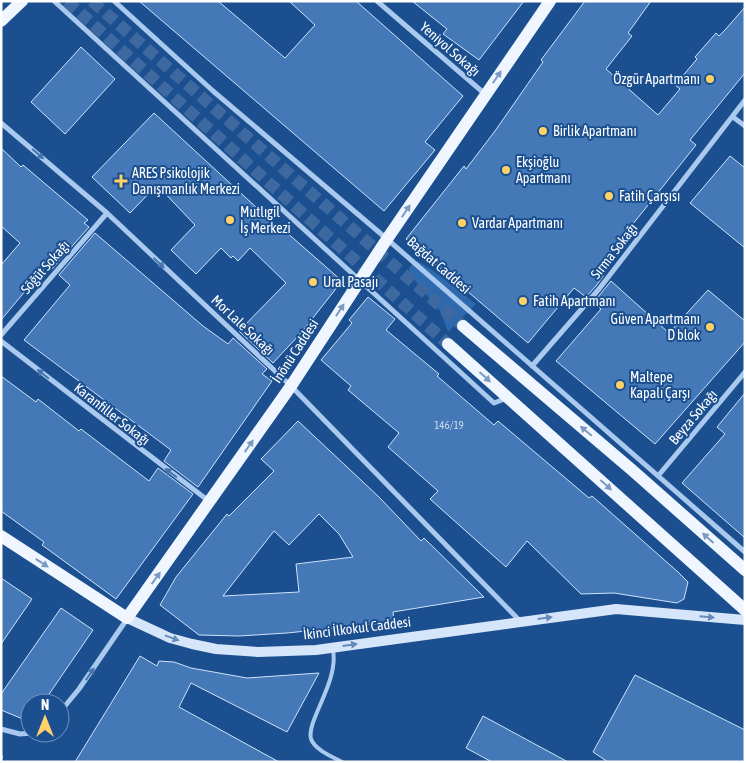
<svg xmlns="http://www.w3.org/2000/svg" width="746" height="763" viewBox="0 0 746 763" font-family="'Asap Condensed',sans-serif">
  <rect width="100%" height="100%" fill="#1b4f8f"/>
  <path fill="#2e69ad" d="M415,261C423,260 466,297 476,304L448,332L440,311L411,276L409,268Z"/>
  <path fill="#4478b7" stroke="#cfe3fa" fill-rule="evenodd" d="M139,1H218L285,58L315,25L289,1H356L463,96L425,142L435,150L384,211Z
    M412,1H524L479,60L443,34L447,29Z
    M585,1H651L628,33L632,36L606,69L658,115L680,89L675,85L697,59L695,57L716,33L719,36L725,30L745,7V73L690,140L696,145L597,269L604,275L596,286L586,297L574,288L528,343L406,239L464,166L466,169L495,131L543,62L541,60Z
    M81,47L115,79L65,134L31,102Z
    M154,113L284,233L285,231L342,281L301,333L273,363L239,331L286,283L250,248L238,261L233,256L231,258L221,248L196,274L171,250L195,225L157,185L130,213L92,177Z
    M1,148L21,167L23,165L88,220L84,223L89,227L52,269L47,265L1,320V265L20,243L1,226Z
    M730,156L745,168V248L690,203Z
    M95,233L203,326L228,344L233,338L267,369L262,374L272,381L198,487L164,461L171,450L24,340L70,285L59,275Z
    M611,281L669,333L708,290L745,321V342L655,444L556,361L601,309L593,303Z
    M368,297L395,319L386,330L439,374L437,376L494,425L498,421L589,498L592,496L678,572L688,582L684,599L677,603L614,593L581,594L527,541L506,567L430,499L438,491L388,447L399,433L348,390L351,386L321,360L352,323L349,320Z
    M1,376L36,402L38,399L79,431L81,429L149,481L158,468L193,494L116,599L42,545L44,542L1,511Z
    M745,393V538L682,483L725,434L717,427Z
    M298,421L379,497L421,541L424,538L484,597L393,612L394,622L287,633L239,636L199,635L160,605L176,577L227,514L229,516L274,471L261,459ZM319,514L339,534L353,557L296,564L299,592L223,596L274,531L289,545Z
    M1,578L32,599L1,644Z
    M61,608L93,630L43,703H30V722L1,710V694Z
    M140,656L157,666L159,661L174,662L191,668L247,678L319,673L287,732L191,683L179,707L279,762H75Z
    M635,675L745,730V762H608L593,752Z
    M483,716L568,762H492L466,748Z"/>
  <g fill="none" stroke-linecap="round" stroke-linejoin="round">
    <path stroke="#3d69a0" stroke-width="12" stroke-dasharray="12 6" stroke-linecap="butt" d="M67,1L448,344
      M92,1L463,326"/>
    <path stroke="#a9c9ee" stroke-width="3" stroke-dasharray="2.5 4" stroke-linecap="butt" d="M1,757H3"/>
    <path stroke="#a9c9ee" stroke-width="4" d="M333,650C339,682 306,721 311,739C315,750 333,757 342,762"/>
    <path stroke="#a9c9ee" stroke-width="5" d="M54,1L494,403L507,398
      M114,1L213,91L387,239L745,552
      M377,1L485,94
      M733,117L745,126
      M1,123L107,213L291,386L520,621
      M1,335L107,213
      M1,341L210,502
      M532,366L599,289L745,100
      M658,476L745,372
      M60,712L79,689L127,619
      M1,729L20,734L32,733"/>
    <path stroke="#d6e6fa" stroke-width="10" d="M127,618L170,638L192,644L216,649L258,652L316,650L616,609L745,620"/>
    <path stroke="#f0f6ff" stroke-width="12" d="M1,21L22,1
      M463,326L632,470L745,570
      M448,344L745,610
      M1,536L127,618L291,386L387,239L550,1"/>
  </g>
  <defs><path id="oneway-solid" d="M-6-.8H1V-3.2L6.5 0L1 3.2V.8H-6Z" transform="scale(1.25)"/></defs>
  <g fill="#7b9ac1">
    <use href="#oneway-solid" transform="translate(497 77) rotate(-56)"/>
    <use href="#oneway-solid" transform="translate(406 211) rotate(-56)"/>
    <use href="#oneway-solid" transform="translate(340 310) rotate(-57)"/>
    <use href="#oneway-solid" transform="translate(485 377) rotate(42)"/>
    <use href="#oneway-solid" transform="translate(586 431) rotate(-140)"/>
    <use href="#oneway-solid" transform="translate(249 446) rotate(-55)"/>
    <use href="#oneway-solid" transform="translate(606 485) rotate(42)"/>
    <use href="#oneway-solid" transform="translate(708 538) rotate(-138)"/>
    <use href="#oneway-solid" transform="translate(42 563) rotate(33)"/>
    <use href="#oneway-solid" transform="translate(156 578) rotate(-54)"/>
  </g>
  <g fill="#4674ac">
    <use href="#oneway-solid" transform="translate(38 154) rotate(41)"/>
    <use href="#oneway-solid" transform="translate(159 263) rotate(43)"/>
    <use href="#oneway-solid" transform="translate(43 374) rotate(-141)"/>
    <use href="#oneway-solid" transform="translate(171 473) rotate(-143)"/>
    <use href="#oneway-solid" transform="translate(90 674) rotate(-56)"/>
  </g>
  <g fill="#668bba">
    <use href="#oneway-solid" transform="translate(707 617) rotate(5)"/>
    <use href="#oneway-solid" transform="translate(545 618) rotate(-7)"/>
    <use href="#oneway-solid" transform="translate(172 638) rotate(20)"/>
    <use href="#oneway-solid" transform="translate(350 645) rotate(-8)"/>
  </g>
  <g fill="#ffd166" stroke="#1b4f8f" stroke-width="2">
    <circle cx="710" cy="79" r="5"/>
    <circle cx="543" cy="131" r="5"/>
    <circle cx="506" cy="170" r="5"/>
    <path d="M118.5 173.5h5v5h5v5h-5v5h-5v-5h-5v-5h5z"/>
    <circle cx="609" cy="196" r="5"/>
    <circle cx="230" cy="220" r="5"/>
    <circle cx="462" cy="223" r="5"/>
    <circle cx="313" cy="282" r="5"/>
    <circle cx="523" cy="301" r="5"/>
    <circle cx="710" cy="327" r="5"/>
    <circle cx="620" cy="385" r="5"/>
  </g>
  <g text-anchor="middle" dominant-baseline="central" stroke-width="4" stroke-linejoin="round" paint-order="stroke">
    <g font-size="11" fill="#d0dded">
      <text x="449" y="425">146/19</text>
    </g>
    <g font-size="14" fill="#fff" stroke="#1b4f8f">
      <text transform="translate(450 49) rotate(41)">Yeniyol Sokağı</text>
      <text transform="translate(614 251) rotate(-52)">Sırma Sokağı</text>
      <text transform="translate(439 265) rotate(41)">Bağdat Caddesi</text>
      <text transform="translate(45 267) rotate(-49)">Söğüt Sokağı</text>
      <text transform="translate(243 325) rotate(43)">Mor Lale Sokağı</text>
      <text transform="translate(295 351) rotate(-57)">İnönü Caddesi</text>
      <text transform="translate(112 414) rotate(38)">Karanfiller Sokağı</text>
      <text transform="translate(693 417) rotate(-50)">Beyza Sokağı</text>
      <text transform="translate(357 628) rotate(-7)">İkinci İlkokul Caddesi</text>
    </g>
    <g font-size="14" fill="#fff" stroke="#1b4f8f" text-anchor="start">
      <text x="700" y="79" text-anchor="end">Özgür Apartmanı</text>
      <text x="553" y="131">Birlik Apartmanı</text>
      <text x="516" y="162">Ekşioğlu<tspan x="516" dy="16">Apartmanı</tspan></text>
      <text x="132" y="173">ARES Psikolojik<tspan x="132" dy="16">Danışmanlık Merkezi</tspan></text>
      <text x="619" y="196">Fatih Çarşısı</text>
      <text x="240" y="212">Mutlıgil<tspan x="240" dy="16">İş Merkezi</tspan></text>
      <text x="472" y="223">Vardar Apartmanı</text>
      <text x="323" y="282">Ural Pasajı</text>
      <text x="533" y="301">Fatih Apartmanı</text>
      <text x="700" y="319" text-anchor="end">Güven Apartmanı<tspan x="700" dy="16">D blok</tspan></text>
      <text x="630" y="377">Maltepe<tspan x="630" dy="16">Kapalı Çarşı</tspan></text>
    </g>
  </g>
  <rect width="746" height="763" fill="none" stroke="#ffffff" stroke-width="5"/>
  <g transform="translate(45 718)"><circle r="24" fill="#1b4f8f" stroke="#7695bc"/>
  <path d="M0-4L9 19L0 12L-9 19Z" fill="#ffd166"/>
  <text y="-8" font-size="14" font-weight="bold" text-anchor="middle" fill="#ffffff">N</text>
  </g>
</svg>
